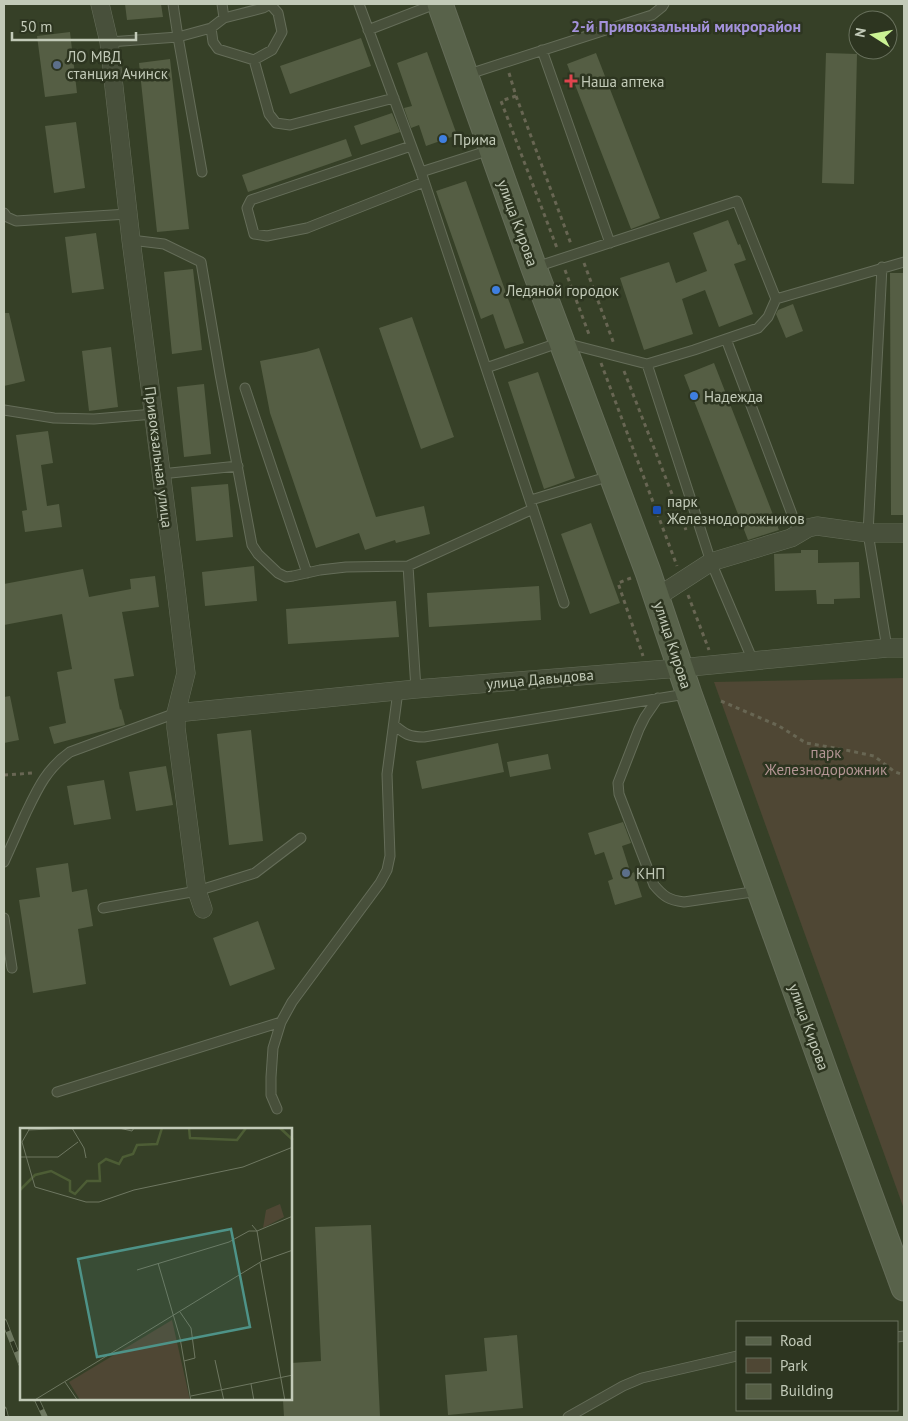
<svg xmlns="http://www.w3.org/2000/svg" width="908" height="1421" viewBox="0 0 908 1421" font-family="'PT Sans',sans-serif">
  <rect width="100%" height="100%" fill="#364027"/>
  <path fill="#4f4734" d="M904,678V1209L714,682Z"/>
  <path fill="#555e44" d="M125,4H161L163,17L127,20Z
    M70,32L77,93L45,97L37,36Z
    M361,38L371,66L290,94L280,66Z
    M427,52L457,135L426,146L419,125L411,128L404,108L412,106L397,63Z
    M596,53L660,218L631,229L567,64Z
    M826,53L857,54L854,184L822,183Z
    M170,59L189,229L157,232L139,63Z
    M392,113L400,132L361,145L354,126Z
    M76,122L85,188L54,193L45,126Z
    M346,139L352,156L248,192L242,175Z
    M466,181L524,343L505,349L493,314L481,319L436,191Z
    M728,220L738,245L740,244L746,260L734,264L753,314L719,327L705,290L682,299L693,334L644,350L620,278L669,262L676,283L707,271L693,233Z
    M96,233L104,289L72,293L65,237Z
    M193,269L202,350L172,354L164,272Z
    M890,273H904V515H891Z
    M793,304L803,331L786,338L776,314L778,310Z
    M4,313H9L25,381L4,386Z
    M412,317L454,437L421,449L379,328Z
    M111,347L118,407L89,411L82,351Z
    M319,348L376,517L424,506L430,534L396,543L395,540L365,550L359,533L316,548L270,413L260,361L306,352Z
    M714,363L779,530L748,540L684,375Z
    M538,372L575,478L544,489L508,382Z
    M204,384L211,454L184,457L177,387Z
    M48,431L53,463L41,465L47,506L59,504L62,527L25,532L22,511L27,510L16,435Z
    M228,484L233,537L196,541L191,487Z
    M591,523L620,603L590,614L561,534Z
    M801,550H818V563L859,562L860,598L834,599V604H817L816,590L775,591L774,554L801,553Z
    M254,566L257,601L205,606L202,572Z
    M83,569L89,597L131,589L130,579L155,576L159,607L122,612L134,676L114,679L120,710L121,709L125,725L54,744L49,727L66,723L57,672L72,669L62,614L4,625V584Z
    M539,586L541,620L429,627L427,593Z
    M396,601L399,637L288,644L286,609Z
    M10,696L19,740L4,743V697Z
    M251,730L263,841L229,845L217,734Z
    M498,743L504,772L422,789L416,761Z
    M548,754L551,769L510,777L507,762Z
    M166,766L173,805L136,811L129,772Z
    M104,780L111,819L74,825L67,786Z
    M623,822L631,843L622,846L631,874L634,872L642,897L615,905L608,881L613,879L604,852L595,855L588,833Z
    M68,863L72,892L87,889L93,926L78,929L86,984L33,993L19,900L40,897L36,868Z
    M258,921L275,969L230,986L213,938Z
    M371,1225L380,1417H284L283,1400H291V1363L321,1361L315,1227Z
    M517,1335L523,1408L448,1415L445,1375L487,1371L484,1338Z"/>
  <g fill="none" stroke-linecap="round" stroke-linejoin="round">
    <g stroke="#656d59" stroke-width="11">
      <path id="lane" d="M173,4L178,37L202,172
        M222,4L224,18
        M359,4L421,172L564,603
        M211,28L213,42L218,49L254,60L269,114L276,123L290,125L394,98
        M368,30L435,4
        M109,42L178,37L211,28L224,18L263,8L270,4
        M542,50L610,243
        M254,60L272,50L282,32L278,13L270,4
        M466,75L652,15L662,7L664,4
        M411,146L251,200L247,208L254,234L267,236L307,228L424,182
        M421,172L490,150
        M4,213L7,217L16,221L128,214
        M131,240L164,244L201,262L220,374L252,545L258,554L278,573L286,577L293,576L320,570L346,567L408,566L533,509
        M882,267L868,533L887,648
        M776,299L904,262
        M726,339L799,533
        M647,364L711,562L753,661
        M486,368L561,342L647,364L694,350L758,328L768,317L776,299L737,201L536,267
        M245,388L307,573
        M4,410L54,418L94,419L154,414
        M161,474L238,466
        M531,500L610,476
        M408,566L416,689
        M658,698L645,717L639,729L618,783L619,794L654,885C664,897 669,900 684,902L759,891
        M394,725C405,734 409,737 424,737L686,694
        M4,862C11,846 18,831 25,815C37,790 46,769 70,752L176,713
        M103,908L197,891L255,873L301,838
        M4,918L12,968
        M57,1092L281,1022
        M277,1109L271,1095V1077L273,1048L281,1022L292,1002L380,883L387,870L390,856L387,774L398,691
        M897,1337L904,1336
        M568,1417L623,1386L642,1378L737,1356"/>
    </g>
    <g stroke="#656d59" stroke-width="19">
      <path id="street" d="M100,4L109,42L131,240L174,572L186,673L176,713V728L197,891L203,909
        M657,597L711,562L791,538L808,528L817,526L868,533H904
        M176,713L416,689L680,668L887,648H904"/>
    </g>
    <g stroke="#656d59" stroke-width="27">
      <path id="secondary" d="M440,4L534,268L648,572L689,694L839,1111L904,1288"/>
    </g>
    <path stroke="#686653" stroke-width="3" stroke-dasharray="4 4" stroke-linecap="butt" d="M509,73L516,96L501,101L557,248
      M516,96L571,244
      M584,263L614,344
      M565,270L590,337
      M601,363L677,566
      M624,371L686,530
      M631,578L618,583L643,656
      M688,595L709,650
      M721,701L779,726L806,743L841,749L874,756L895,772L904,775
      M4,775L33,773"/>
    <use href="#lane" stroke="#48503b" stroke-width="9"/>
    <use href="#street" stroke="#48503b" stroke-width="18"/>
    <use href="#secondary" stroke="#58624a" stroke-width="25"/>
    <g stroke="#6e7860" stroke-width="5.5">
      <path id="rail" d="M4,1321L21,1364
        M37,1400L45,1417
        M4,1409L6,1417"/>
    </g>
    <use href="#rail" stroke="#2d3520" stroke-width="4" stroke-dasharray="11" stroke-linecap="butt"/>
  </g>
  <g fill="#5c6f8a" stroke="#2d3520" stroke-width="2">
    <circle cx="57" cy="65" r="5"/>
    <circle cx="626" cy="873" r="5"/>
  </g>
  <path fill="#e0444e" stroke="#2d3520" stroke-width="2" d="M568.5 73.5h5v5h5v5h-5v5h-5v-5h-5v-5h5z"/>
  <g fill="#3f7fe0" stroke="#2d3520" stroke-width="2">
    <circle cx="443" cy="139" r="5"/>
    <circle cx="496" cy="290" r="5"/>
    <circle cx="694" cy="396" r="5"/>
  </g>
  <rect fill="#1a4fb4" stroke="#2d3520" stroke-width="2" x="652" y="505" width="10" height="10" rx="2.5"/>
  <g text-anchor="middle" dominant-baseline="central" stroke-width="5" stroke-linejoin="round" paint-order="stroke">
    <g font-size="15" fill="#c2cab8" stroke="#2d3520" text-anchor="start">
      <text x="67" y="56">ЛО МВД<tspan x="67" dy="17">станция Ачинск</tspan></text>
      <text x="581" y="81">Наша аптека</text>
      <text x="453" y="139">Прима</text>
      <text x="506" y="290">Ледяной городок</text>
      <text x="704" y="396">Надежда</text>
      <text x="667" y="501">парк<tspan x="667" dy="17">Железнодорожников</tspan></text>
      <text x="636" y="873">КНП</text>
    </g>
    <g font-size="15" fill="#c2cab8" stroke="#2d3520">
      <text transform="translate(518 223) rotate(70)">улица Кирова</text>
      <text transform="translate(159 457) rotate(83)">Привокзальная улица</text>
      <text transform="translate(673 645) rotate(72)">улица Кирова</text>
      <text transform="translate(540 679) rotate(-5)">улица Давыдова</text>
      <text transform="translate(809 1027) rotate(70)">улица Кирова</text>
    </g>
    <g font-size="15" fill="#b39594" stroke="#2d3520">
      <text x="826" y="752">парк<tspan x="826" dy="17">Железнодорожник</tspan></text>
    </g>
    <g font-size="16" font-weight="bold" fill="#a492dc" stroke="#2d3520">
      <text x="686" y="26">2-й Привокзальный микрорайон</text>
    </g>
  </g>
  <g transform="translate(20 1128)">
    <rect width="272" height="272" fill="#364027"/>
    <path d="M260,76L264,89L243,100L246,82ZM152,192L170,272H60L49,254Z" fill="#4f4734"/>
    <path fill="none" stroke="#4d5d35" stroke-width="2.5" d="M169,0L170,10L217,12L226,0M260,0L273,12M0,62L15,47L31,43L50,53V63L55,66L67,53H80L79,36L86,31L99,36L103,29L113,26L117,17L137,16L142,0"/>
    <path fill="none" stroke="#6e7761" stroke-width="1" d="M10,0L2,14L15,59L66,74H79L114,62L223,39L273,19M52,0L64,20L66,30M99,0L112,3L114,0M8,2L53,0M0,29H38L58,14M232,97L237,103L242,133M138,135L160,210L171,273M240,135L265,273M117,142L209,114L229,103H237L273,88M160,184L171,200L175,230L164,233M195,232L204,273M45,254L58,273M231,256L234,273M171,268L273,247M13,273L242,133L273,122"/>
    <path fill="#4e9388" fill-opacity="0.15" stroke="#4e9388" stroke-width="2.5" d="M211,101L230,199L77,229L58,131Z"/>
    <rect width="272" height="272" fill="none" stroke="#c2cab8" stroke-width="2.5"/>
  </g>
  <rect width="908" height="1421" fill="none" stroke="#c2cab8" stroke-width="10"/>
  <rect x="736" y="1321" width="162" height="90" fill="#2d3520" stroke="#69715d"/>
  <rect x="746" y="1337" width="25" height="8" fill="#58624a" stroke="#69715d"/>
  <text x="780" y="1346" font-size="15" fill="#c2cab8">Road</text>
  <rect x="746" y="1358" width="25" height="15" fill="#4f4734" stroke="#69715d"/>
  <text x="780" y="1371" font-size="15" fill="#c2cab8">Park</text>
  <rect x="746" y="1384" width="25" height="15" fill="#555e44" stroke="#69715d"/>
  <text x="780" y="1396" font-size="15" fill="#c2cab8">Building</text>
  <g transform="translate(873 35) rotate(281)"><circle r="24" fill="#2d3520" stroke="#69715d"/>
  <path d="M0-4L9 19L0 12L-9 19Z" fill="#cbf394"/>
  <text y="-8" font-size="14" font-weight="bold" text-anchor="middle" fill="#c2cab8">N</text>
  </g>
  <path d="M12 32v8h124v-8" fill="none" stroke="#c2cab8" stroke-width="2.5"/>
  <text x="20" y="32" font-size="15" fill="#c2cab8" stroke="#2d3520" stroke-width="4" paint-order="stroke">50 m</text>
</svg>
